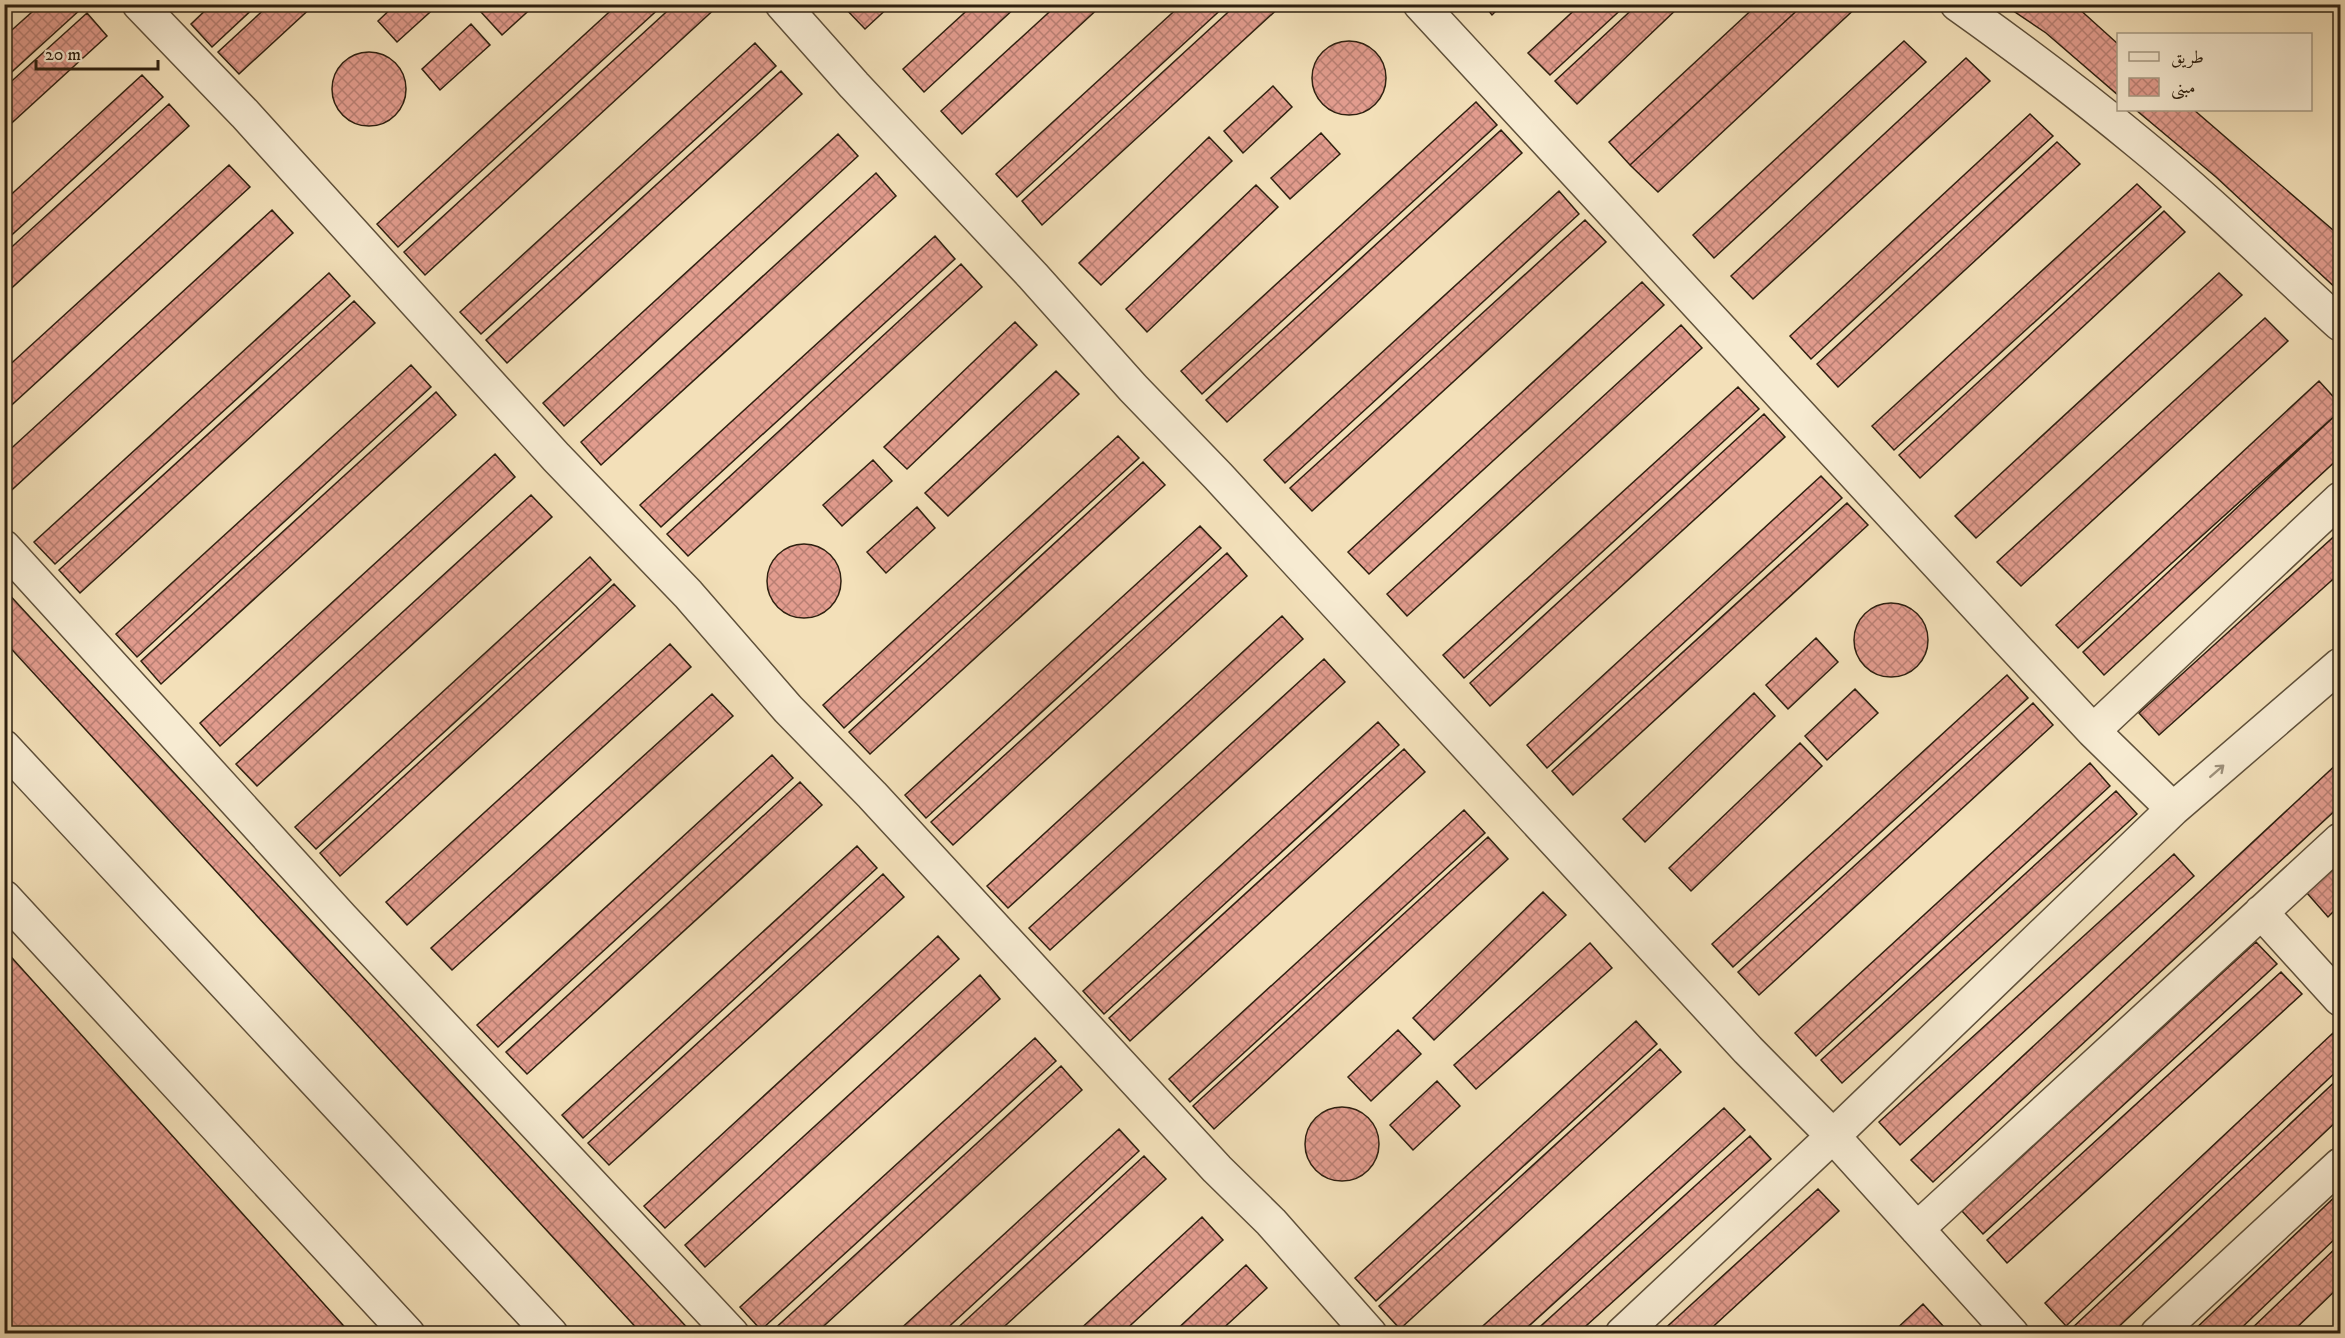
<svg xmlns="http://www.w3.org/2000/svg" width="2345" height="1338" viewBox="0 0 2345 1338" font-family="'IM FELL DW Pica',Amiri,serif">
  <defs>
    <pattern id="building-cross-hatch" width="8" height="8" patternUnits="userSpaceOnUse" patternTransform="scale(1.5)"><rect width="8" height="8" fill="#e29c8e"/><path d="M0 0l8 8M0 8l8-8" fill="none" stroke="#b87f73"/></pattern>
  </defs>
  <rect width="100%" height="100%" fill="#f3e0b9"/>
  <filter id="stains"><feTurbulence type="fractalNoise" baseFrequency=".00333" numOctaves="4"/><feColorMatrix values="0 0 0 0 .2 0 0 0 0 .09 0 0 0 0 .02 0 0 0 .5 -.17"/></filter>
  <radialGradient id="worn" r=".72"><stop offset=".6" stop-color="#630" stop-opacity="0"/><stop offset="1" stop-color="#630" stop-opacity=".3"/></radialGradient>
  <path fill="url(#building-cross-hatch)" stroke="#2e2010" stroke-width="1.5" d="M41,4H78L82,8L4,79V37Z
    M212,4H258L212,47L191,24Z
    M270,4H315L239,74L218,52Z
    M396,4H439L397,42L378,21Z
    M489,4H536L502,35L481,12Z
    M618,4H664L398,247L377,224Z
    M675,4L719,5L425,275L404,252Z
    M847,4H892L865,29L844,7Z
    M974,4H1019L924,92L903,69Z
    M1058,4H1103L962,134L941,111Z
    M1182,4H1227L1017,197L996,174Z
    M1237,4H1283L1042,225L1022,201Z
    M1483,4H1503L1492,15Z
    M1581,4H1627L1550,75L1528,53Z
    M1638,4H1682L1577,104L1555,81Z
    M1758,4H1804L1630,165L1609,142Z
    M1804,4H1860L1658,192L1630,165Z
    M2003,4H2073L2077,7L2118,44V95L2046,33Z
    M87,13L107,36L4,130V88Z
    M471,24L490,45L440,90L422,69Z
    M1312 78a37 37 0 1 1 74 0a37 37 0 1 1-74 0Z
    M1904,41L1926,62L1714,258L1693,235Z
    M755,43L776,66L481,334L460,312Z
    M332 89a37 37 0 1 1 74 0a37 37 0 1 1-74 0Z
    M1966,58L1990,81L1753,299L1731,276Z
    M781,71L802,94L507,363L486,340Z
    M142,75L163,97L4,242V201Z
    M1273,86L1292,107L1243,153L1224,131Z
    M1476,102L1497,125L1202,394L1181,371Z
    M169,104L189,126L4,295V254Z
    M2136,110H2194L2340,236V292L2216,177Z
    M2030,114L2053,136L1811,359L1790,336Z
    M1501,130L1522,153L1227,422L1206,400Z
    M1321,133L1340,154L1290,199L1271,178Z
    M838,134L858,156L564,426L543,403Z
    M1209,137L1232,161L1101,285L1079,263Z
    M2057,142L2080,164L1838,387L1817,364Z
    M229,165L250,187L4,412V370Z
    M876,173L896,196L601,465L581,442Z
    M2137,184L2161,207L1894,450L1872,426Z
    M1256,185L1278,207L1147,332L1126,309Z
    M1559,191L1579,214L1285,483L1264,460Z
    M272,210L293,233L4,497V455Z
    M2164,211L2185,232L1920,478L1899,455Z
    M1585,220L1606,242L1312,511L1290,488Z
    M935,236L955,259L661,527L640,505Z
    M961,264L982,287L688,556L667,534Z
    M329,273L350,296L55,564L34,542Z
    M2219,273L2242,295L1976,538L1955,516Z
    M1642,282L1664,305L1369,574L1348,552Z
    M354,301L375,323L80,593L59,570Z
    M2265,318L2288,341L2021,586L1997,562Z
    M1015,322L1037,345L907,469L884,447Z
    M1681,325L1702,348L1407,616L1387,594Z
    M411,365L431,387L137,657L116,634Z
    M1056,371L1079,394L948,516L925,493Z
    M2319,381L2340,404V411L2078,648L2056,625Z
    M1738,387L1759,409L1464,678L1443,655Z
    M436,392L456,415L161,684L141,661Z
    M2340,411V457L2104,675L2083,652Z
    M1764,414L1785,437L1490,706L1470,683Z
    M1118,436L1139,458L844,728L823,705Z
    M495,454L515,477L220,746L200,723Z
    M873,460L892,481L842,526L823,505Z
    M1143,462L1165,485L870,754L849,732Z
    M1821,476L1842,498L1547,768L1527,745Z
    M531,495L552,517L257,786L236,764Z
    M1847,503L1868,525L1573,795L1552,771Z
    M917,507L935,528L886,573L867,552Z
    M1200,526L1221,548L926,818L905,795Z
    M2340,531V573L2159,735L2139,713Z
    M767 581a37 37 0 1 1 74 0a37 37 0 1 1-74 0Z
    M1227,553L1247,576L953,845L931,822Z
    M590,557L611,580L316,849L295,827Z
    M614,584L635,606L340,876L320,853Z
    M4,589L693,1334H642L4,641Z
    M1854 640a37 37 0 1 1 74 0a37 37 0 1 1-74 0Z
    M1282,616L1303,639L1008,908L987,886Z
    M1816,638L1838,662L1788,709L1766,685Z
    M670,644L691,667L407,925L386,902Z
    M1324,659L1345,682L1050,950L1029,928Z
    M2007,675L2028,698L1733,967L1712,944Z
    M1855,689L1878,713L1827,760L1805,736Z
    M1754,693L1775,716L1645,842L1623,819Z
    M712,694L733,716L452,970L431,948Z
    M2033,703L2053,725L1759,995L1738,972Z
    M1378,722L1399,745L1104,1014L1083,991Z
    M1800,743L1822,766L1691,891L1669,868Z
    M1404,749L1425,772L1130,1041L1109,1018Z
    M772,755L793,778L498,1047L477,1025Z
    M2340,761V806L1933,1182L1911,1160Z
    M2090,763L2110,786L1816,1056L1795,1033Z
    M800,782L822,805L527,1074L506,1052Z
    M2116,791L2137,814L1842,1083L1821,1060Z
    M1464,810L1485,833L1190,1102L1169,1079Z
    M1488,837L1508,859L1214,1129L1193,1106Z
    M857,846L877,868L583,1138L562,1115Z
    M2174,854L2194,876L1900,1145L1879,1122Z
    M2340,862V905L2328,917L2307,893Z
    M883,874L904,897L609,1165L588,1143Z
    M1543,892L1566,915L1434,1040L1413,1018Z
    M938,936L959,959L665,1228L644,1206Z
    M2256,942L2277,964L1983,1234L1962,1211Z
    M1590,943L1612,968L1476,1089L1454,1065Z
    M4,949L351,1334H4Z
    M2281,972L2302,994L2007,1263L1987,1240Z
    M980,975L1000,999L705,1267L685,1245Z
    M1636,1021L1657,1044L1376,1301L1355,1278Z
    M1398,1030L1421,1054L1371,1101L1348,1077Z
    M2333,1033L2340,1041V1068L2066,1326L2045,1303Z
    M1035,1038L1056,1061L761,1330L740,1307Z
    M1660,1049L1681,1072L1400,1329L1379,1306Z
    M1061,1066L1082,1090L815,1334H769Z
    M2340,1077V1118L2111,1334H2074L2070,1330Z
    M1437,1081L1460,1106L1413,1150L1390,1125Z
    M1305 1144a37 37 0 1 1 74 0a37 37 0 1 1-74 0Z
    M1724,1108L1745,1130L1520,1334H1474Z
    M1119,1129L1139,1151L941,1334H895Z
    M1750,1136L1771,1159L1577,1334H1532Z
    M1144,1156L1166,1179L996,1334H951Z
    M1818,1189L1839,1211L1705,1334H1659Z
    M2340,1192V1234L2235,1334H2190Z
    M1202,1217L1223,1240L1121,1334H1075Z
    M2340,1244V1286L2290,1334H2246Z
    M1246,1265L1267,1288L1217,1334H1172Z
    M1923,1304L1944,1327L1937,1334H1891Z"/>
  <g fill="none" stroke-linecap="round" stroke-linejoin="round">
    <g stroke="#5f503a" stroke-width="36">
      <path id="minor" d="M139,4L245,114L556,457L688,594L788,709L872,795L1217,1169L1271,1222L1370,1334
        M782,4L854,85L1033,276L1133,388L1218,476L1748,1050L1833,1136L2012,1334
        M1420,4L2008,640L2093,731L2173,809
        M1957,4C2019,48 2080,94 2138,142C2208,199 2273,263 2340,324
        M4,547L342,918L732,1334
        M2093,731L2340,499
        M4,747L551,1334
        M4,897L408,1334
        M2261,912L2340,999
        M1917,1229L2340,840
        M1622,1334L1833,1136L2173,809L2340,665
        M2157,1334L2340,1165"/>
    </g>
    <use href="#minor" stroke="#f7ebd2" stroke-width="33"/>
  </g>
  <defs><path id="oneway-shaft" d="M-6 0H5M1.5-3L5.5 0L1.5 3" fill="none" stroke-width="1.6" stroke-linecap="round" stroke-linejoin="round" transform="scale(1.5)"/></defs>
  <use stroke="#9d907b" href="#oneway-shaft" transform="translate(2217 771) rotate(-41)"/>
  <rect width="2345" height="1338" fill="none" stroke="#f3e0b9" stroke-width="24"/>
  <rect x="6" y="6" width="2333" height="1326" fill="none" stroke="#2e2010" stroke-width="3"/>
  <rect x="12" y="12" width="2321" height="1314" fill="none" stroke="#2e2010" stroke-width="1.5"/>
  <rect x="2117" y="33" width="195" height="78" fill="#f7ebd2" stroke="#a79a84" stroke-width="1.5"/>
  <rect x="2129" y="52" width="30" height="9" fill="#f7ebd2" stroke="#a79a84" stroke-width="1.5"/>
  <text x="2171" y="63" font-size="18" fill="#2e2010">طريق</text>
  <rect x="2129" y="78" width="30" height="18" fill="url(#building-cross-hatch)" stroke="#a79a84" stroke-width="1.5"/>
  <text x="2171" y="93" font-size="18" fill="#2e2010">مبنى</text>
  <path d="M36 60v9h122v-9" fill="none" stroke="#2e2010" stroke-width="3"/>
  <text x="45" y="60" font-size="18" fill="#2e2010" stroke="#f7ebd2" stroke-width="4.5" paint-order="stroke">20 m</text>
  <rect width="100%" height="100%" filter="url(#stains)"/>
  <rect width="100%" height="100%" fill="url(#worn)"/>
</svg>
